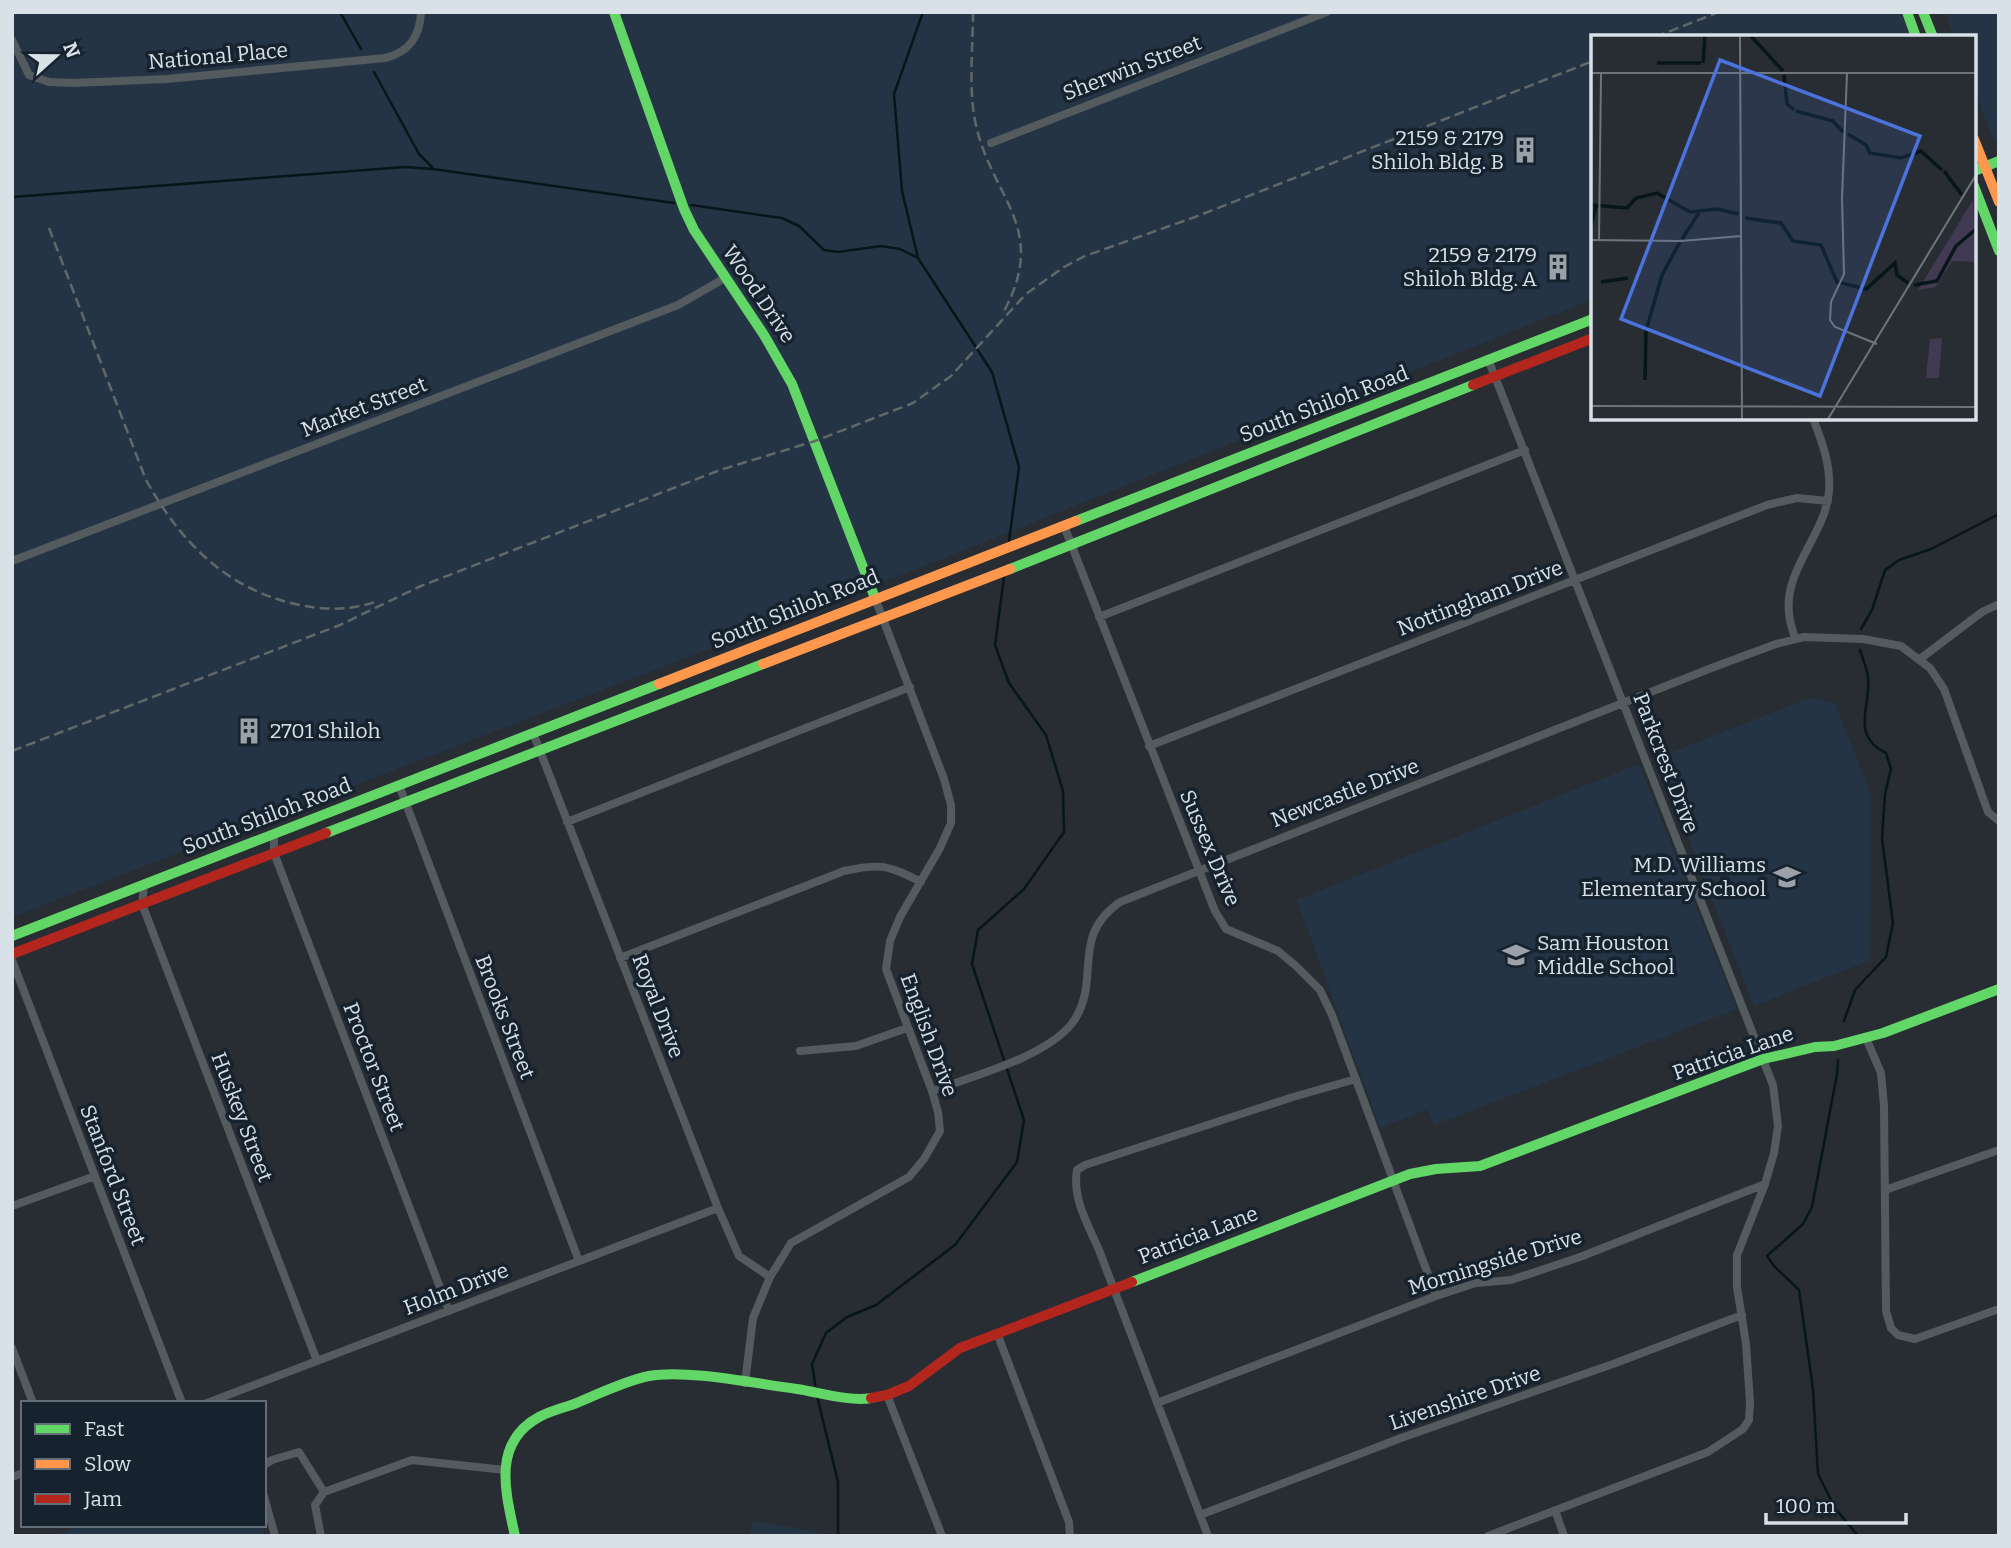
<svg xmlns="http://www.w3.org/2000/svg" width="2011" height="1548" viewBox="0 0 2011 1548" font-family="Bitter,serif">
  <rect width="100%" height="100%" fill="#272d33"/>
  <path fill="#253444" d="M12,12H1901L1911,37H1593V299L909,572L12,917Z
    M1945,12H1999V139L1994,141L1974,90V37H1954Z
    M1810,698L1835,703L1871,795L1870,960L1754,1006L1657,758Z
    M1639,764L1737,1009L1434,1125L1428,1109L1380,1128L1297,900Z
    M753,1521L818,1532L822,1536H750Z
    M82,1525H262L265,1536H55Z"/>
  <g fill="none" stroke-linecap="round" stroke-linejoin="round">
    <path stroke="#061619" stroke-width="2.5" d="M340,12L361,49
      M923,12L894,94L902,191L918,258L992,372L1019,467L1009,541
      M374,72L419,154L432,167
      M12,197L405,167L433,169L674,203
      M691,205L782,218L799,226L824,250L838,252L881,246L900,249L918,258
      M1861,629L1872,610L1885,570L1899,560L1931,549L1999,514
      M1844,1021L1855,990L1886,957L1893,923L1882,838L1885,794L1891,769L1886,753C1850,735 1871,708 1868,677C1867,669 1863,659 1860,650
      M1838,1060L1837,1074L1812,1207L1803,1224L1767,1256L1774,1266L1799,1290L1813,1389L1818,1474L1835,1508L1858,1536
      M816,1390L812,1364L826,1333L847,1317L876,1305L955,1245L1017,1162L1024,1120L972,964L978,930L1024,889L1064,832L1063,791L1046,735L1009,683L995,645L1004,577
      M817,1396L838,1482V1536"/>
    <path stroke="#545b5f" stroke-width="8" d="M12,40L29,75L49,82L73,83L167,79L385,58C409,52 420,37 421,12
      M991,143L1327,12
      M1064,526L1215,911L1226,929L1278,951L1296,966L1320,990L1332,1015L1436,1296
      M12,561L678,305L725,278
      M1099,617L1525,450
      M1795,639C1793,630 1789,621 1789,613C1784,568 1826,534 1829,491C1831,465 1822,442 1813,418
      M1920,659L1982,612L1999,604
      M533,733L718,1208L739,1256L770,1277
      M1149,746L1767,505L1797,498L1828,501
      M399,785L579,1261
      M567,822L910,687
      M274,834V853L449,1311
      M144,885L142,904L317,1361
      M620,958L844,871C881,863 888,865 921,882
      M12,960L182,1403
      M1866,1038L1881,1073L1884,1106L1886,1311L1891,1328L1898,1335L1915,1339L1999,1309
      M800,1051L856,1046L907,1028
      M932,1091C971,1077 1053,1055 1075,1019C1101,977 1070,937 1120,902L1714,667L1776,644L1804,637L1863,639L1901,646L1930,668L1944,689L1988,812L1999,821
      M1885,1190L1999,1150
      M12,1206L95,1176
      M997,1333L1069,1522L1070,1536
      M12,1348L33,1403
      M745,1383L753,1318L770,1277L791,1243L909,1177L924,1159L940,1131L938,1112L932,1091L886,969L890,941L900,917L940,848L951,823V805L944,779L875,598
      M887,1395L942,1536
      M207,1403L718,1208
      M1157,1403L1436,1296L1476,1283L1511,1280L1580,1257L1765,1184
      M264,1465L272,1460L299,1452L324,1492
      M12,1477L23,1473
      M264,1496L275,1536
      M1555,1510L1564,1536
      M1200,1515L1401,1438L1613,1364L1742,1315
      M321,1536L315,1505L324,1492L412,1460L505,1470
      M1208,1536L1099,1250C1088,1225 1072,1198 1077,1170L1085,1165L1293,1097L1356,1079
      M1488,1536L1708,1452L1743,1429L1749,1420L1750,1402L1746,1344L1737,1287V1255L1765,1184L1774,1153L1778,1126L1773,1085L1488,359"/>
    <path stroke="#63d668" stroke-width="10" d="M614,12L684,209L694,230L764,335L792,384L875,598
      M1907,12L1916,37
      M1923,12L1933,37
      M1974,171L1999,161
      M1974,186L1999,251
      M1076,521L1593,319
      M1010,569L1473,385
      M326,833L763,664
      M12,936L659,684
      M1132,1282L1410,1174L1436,1169L1480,1166L1763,1059L1815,1047L1834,1046L1883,1033L1999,989
      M515,1536C506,1494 491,1443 539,1417C550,1411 563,1408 574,1404C596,1395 627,1380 649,1376C687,1369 757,1384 797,1389C818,1392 850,1402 871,1398"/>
    <path stroke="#ff974d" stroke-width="10" d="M1974,139L1999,202
      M763,664L1010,569
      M659,684L1076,521"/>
    <path stroke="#b3261e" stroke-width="10" d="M1473,385L1593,338
      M12,954L326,833
      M871,1398L887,1395L909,1386L960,1348L1132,1282"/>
    <path stroke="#62676a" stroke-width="2.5" stroke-dasharray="10 5" stroke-linecap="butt" d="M973,12C973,47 968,91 976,125C992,198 1049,228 1004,311
      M1655,37L1719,12
      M49,228L146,480C180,541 225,588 295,604C322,610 348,611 375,602
      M12,751L340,625L421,586L720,470L815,441L913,403L951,376L1026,294L1064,267L1085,256L1195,217L1593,61"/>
  </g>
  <defs>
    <g id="building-bare" transform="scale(2.1)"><path d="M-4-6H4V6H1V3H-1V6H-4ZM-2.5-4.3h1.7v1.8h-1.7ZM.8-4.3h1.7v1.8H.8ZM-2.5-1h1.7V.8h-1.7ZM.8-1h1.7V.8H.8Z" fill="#9aa1a9" stroke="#17222f" stroke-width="2.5" paint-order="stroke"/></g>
    <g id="school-bare" transform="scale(2.1)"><path d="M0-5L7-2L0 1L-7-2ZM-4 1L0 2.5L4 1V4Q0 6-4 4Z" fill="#9aa1a9" stroke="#17222f" stroke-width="2.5" paint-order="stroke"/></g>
  </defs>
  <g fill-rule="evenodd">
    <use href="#building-bare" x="1525" y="150"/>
    <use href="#building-bare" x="1558" y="267"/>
    <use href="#building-bare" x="249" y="731"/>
    <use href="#school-bare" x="1787" y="877"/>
    <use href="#school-bare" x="1516" y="955"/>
  </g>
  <g text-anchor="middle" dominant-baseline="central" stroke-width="7" stroke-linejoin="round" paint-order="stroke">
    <g font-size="21" fill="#d8e0e8" stroke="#17222f">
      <text transform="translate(218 56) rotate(-5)">National Place</text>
      <text transform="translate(1132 68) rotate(-21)">Sherwin Street</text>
      <text transform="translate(759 294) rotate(56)">Wood Drive</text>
      <text transform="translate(1324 404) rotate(-21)">South Shiloh Road</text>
      <text transform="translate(364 407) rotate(-21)">Market Street</text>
      <text transform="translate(1480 598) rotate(-21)">Nottingham Drive</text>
      <text transform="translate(795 609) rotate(-22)">South Shiloh Road</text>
      <text transform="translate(1666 763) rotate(69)">Parkcrest Drive</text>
      <text transform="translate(1345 793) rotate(-21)">Newcastle Drive</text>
      <text transform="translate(267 816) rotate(-21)">South Shiloh Road</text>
      <text transform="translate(1210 848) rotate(67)">Sussex Drive</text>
      <text transform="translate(658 1006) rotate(69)">Royal Drive</text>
      <text transform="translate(505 1017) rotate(69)">Brooks Street</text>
      <text transform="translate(929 1035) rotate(70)">English Drive</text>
      <text transform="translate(1733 1053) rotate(-19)">Patricia Lane</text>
      <text transform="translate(374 1067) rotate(69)">Proctor Street</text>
      <text transform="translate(242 1117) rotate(69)">Huskey Street</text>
      <text transform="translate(113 1175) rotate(69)">Stanford Street</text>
      <text transform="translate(1198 1235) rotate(-21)">Patricia Lane</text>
      <text transform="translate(1495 1262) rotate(-17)">Morningside Drive</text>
      <text transform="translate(456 1289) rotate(-21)">Holm Drive</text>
      <text transform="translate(1465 1398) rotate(-19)">Livenshire Drive</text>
    </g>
    <g font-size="21" fill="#d8e0e8" stroke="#17222f" text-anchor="end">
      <text x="1504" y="138">2159 &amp; 2179<tspan x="1504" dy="24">Shiloh Bldg. B</tspan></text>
      <text x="1537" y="255">2159 &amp; 2179<tspan x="1537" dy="24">Shiloh Bldg. A</tspan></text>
      <text x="270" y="731" text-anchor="start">2701 Shiloh</text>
      <text x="1766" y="865">M.D. Williams<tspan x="1766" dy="24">Elementary School</tspan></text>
      <text x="1537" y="943" text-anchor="start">Sam Houston<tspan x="1537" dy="24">Middle School</tspan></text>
    </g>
  </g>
  <g transform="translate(1591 35)">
    <rect width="385" height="385" fill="#272d33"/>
    <path d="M382,165L385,227L361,226L345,252L327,255ZM351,303L348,343H335L339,304Z" fill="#423952"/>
    <path fill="none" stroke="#061619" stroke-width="3.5" d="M160,1L192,36M66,28H110M112,28L114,1M193,40L196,69L203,75M205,76L242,86L252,97M257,99L275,110L279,118L310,123L330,116L351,135M353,136L371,160M0,170L36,173L45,163L66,158L99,177L127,174L147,179M154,183L190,188L202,206L230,210L246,247L275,254L304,228L306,240L317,248M0,191L5,170M91,204L108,178M10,247L37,243M323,250L346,246L365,211L385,194M54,345L55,296L71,240L89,207"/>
    <path fill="none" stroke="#6e757b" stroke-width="2" d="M149,1L151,384M0,38H385M256,39L251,163L253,239L240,267L239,285L244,292L286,309M0,205L90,206L150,201M8,205L10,39M0,371L385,372M237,384L385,140"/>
    <path fill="#4c72dc" fill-opacity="0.15" stroke="#4c72dc" stroke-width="3.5" d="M129,25L329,101L229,361L30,284Z"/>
    <rect width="385" height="385" fill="none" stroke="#d8e0e8" stroke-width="3.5"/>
  </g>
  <rect width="2011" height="1548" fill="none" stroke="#d8e0e8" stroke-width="28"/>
  <rect x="21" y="1401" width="245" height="126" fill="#17222f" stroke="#646e79" stroke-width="2"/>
  <rect x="35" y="1424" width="35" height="10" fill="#63d668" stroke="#646e79" stroke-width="2"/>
  <text x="84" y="1436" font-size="21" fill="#d8e0e8">Fast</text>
  <rect x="35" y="1459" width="35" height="10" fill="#ff974d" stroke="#646e79" stroke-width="2"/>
  <text x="84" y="1471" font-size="21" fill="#d8e0e8">Slow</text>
  <rect x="35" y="1494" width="35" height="10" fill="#b3261e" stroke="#646e79" stroke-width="2"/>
  <text x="84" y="1506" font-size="21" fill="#d8e0e8">Jam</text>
  <g transform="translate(56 56) rotate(69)" stroke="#17222f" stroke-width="5" paint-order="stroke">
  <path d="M0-5L12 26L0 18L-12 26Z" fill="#d8e0e8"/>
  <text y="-10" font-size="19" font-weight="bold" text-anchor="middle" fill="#d8e0e8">N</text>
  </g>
  <path d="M1766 1513v10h140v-10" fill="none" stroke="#d8e0e8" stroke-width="3.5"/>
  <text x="1776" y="1513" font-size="21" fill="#d8e0e8" stroke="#17222f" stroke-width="5" paint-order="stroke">100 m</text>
</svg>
